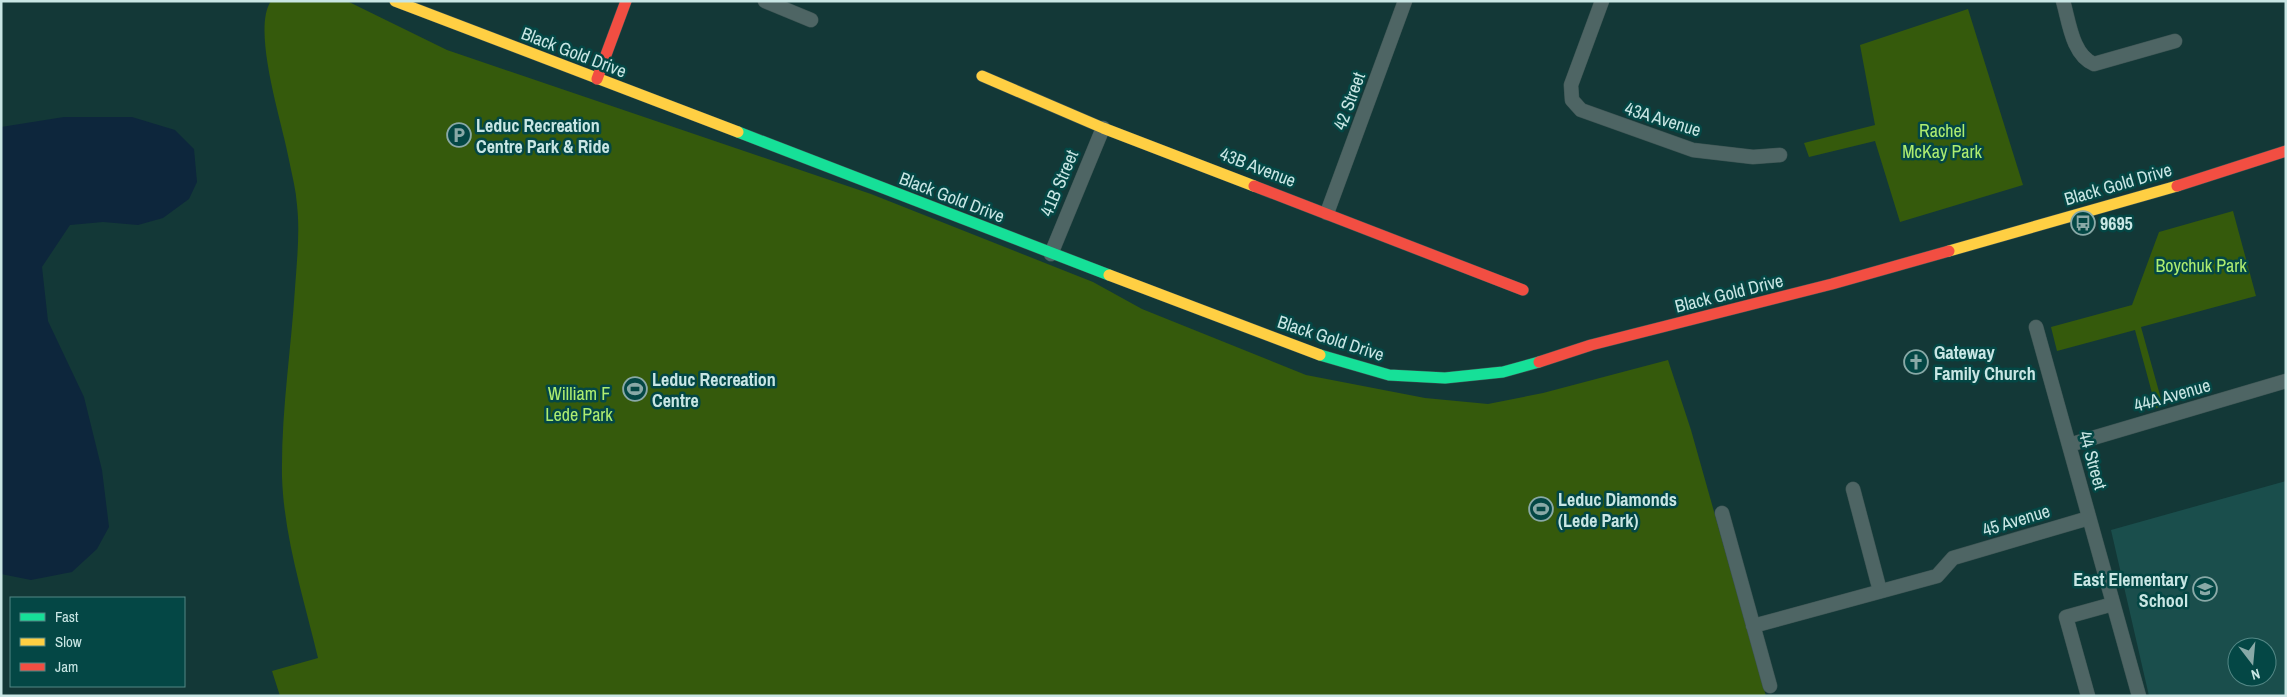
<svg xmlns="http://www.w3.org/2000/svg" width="2287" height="697" viewBox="0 0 2287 697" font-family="'Archivo Narrow',sans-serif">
  <rect width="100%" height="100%" fill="#133837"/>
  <path fill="#1a4e4c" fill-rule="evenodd" d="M2286,481V696H2149L2111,530ZM2237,647H2267V677H2237Z"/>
  <path fill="#355a0c" d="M271,1H347L447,50L871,194L1093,282L1142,309L1306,375L1425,398L1488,404L1543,393L1668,360L1691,430L1766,696H280L272,671L318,658C304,599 284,538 282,477C281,413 291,351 295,288C297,260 300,232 297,205C296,190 292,175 289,160C283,125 251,30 271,1Z
    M1968,9L2023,185L1900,222L1875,141L1809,157L1804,143L1875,125L1860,45Z
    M2233,211L2256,296L2141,327L2163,406L2156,408L2135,330L2057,351L2051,327L2132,305L2159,232Z"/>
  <path fill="#0d263c" d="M64,117H132L175,130L194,149L197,182L189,199L163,218L138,225L103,222L70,225L42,267L48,321L84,397L102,470L109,527L97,549L72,572L31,580L1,574V127Z"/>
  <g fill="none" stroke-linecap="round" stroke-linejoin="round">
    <g stroke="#3c5453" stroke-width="15">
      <path id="street" d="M765,1L811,20
        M1602,1L1571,85L1572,100L1581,110L1693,150L1753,157L1780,155
        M2063,1C2069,21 2072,55 2094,64L2175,41
        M1327,213L1405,1
        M1051,254L1103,128
        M2036,327L2139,696
        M2069,445L2286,381
        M1853,489L1880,591
        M1722,513L1770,686
        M1753,626L1937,576L1953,558L2089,518
        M2088,696L2066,617L2113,604"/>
    </g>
    <g stroke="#3c5453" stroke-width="12">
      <path id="fast" d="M738,132L1109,275
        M1320,355L1389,375L1445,378L1503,372L1539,362"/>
    </g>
    <g stroke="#3c5453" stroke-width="12">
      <path id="slow" d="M395,1L738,132
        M982,76L1103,128L1254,186
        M1949,251L2177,186
        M1109,275L1320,355"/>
    </g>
    <g stroke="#3c5453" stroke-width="12">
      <path id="jam" d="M597,79L626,1
        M1254,186L1523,290
        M2177,186L2286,151
        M1539,362L1591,345L1832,284L1949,251"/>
    </g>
    <use href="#street" stroke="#4e6564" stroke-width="14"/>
    <use href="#fast" stroke="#16e098" stroke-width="11"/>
    <use href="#slow" stroke="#ffcf43" stroke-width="11"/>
    <use href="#jam" stroke="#f24e42" stroke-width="11"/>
  </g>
  <defs>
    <g id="parking-ring" transform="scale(1.25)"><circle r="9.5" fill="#044745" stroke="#89a9a7" stroke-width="1.5"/><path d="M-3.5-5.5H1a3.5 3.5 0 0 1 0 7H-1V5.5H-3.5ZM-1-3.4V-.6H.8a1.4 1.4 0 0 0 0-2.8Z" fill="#89a9a7"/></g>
    <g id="bus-ring" transform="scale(1.25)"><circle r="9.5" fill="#044745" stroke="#89a9a7" stroke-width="1.5"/><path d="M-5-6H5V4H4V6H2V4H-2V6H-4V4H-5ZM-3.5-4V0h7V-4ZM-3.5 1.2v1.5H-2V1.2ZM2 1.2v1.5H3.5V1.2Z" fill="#89a9a7"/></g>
    <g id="church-ring" transform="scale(1.25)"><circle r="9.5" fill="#044745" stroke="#89a9a7" stroke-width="1.5"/><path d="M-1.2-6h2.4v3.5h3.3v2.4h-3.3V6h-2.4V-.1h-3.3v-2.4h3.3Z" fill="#89a9a7"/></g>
    <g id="stadium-ring" transform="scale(1.25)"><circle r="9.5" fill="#044745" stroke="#89a9a7" stroke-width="1.5"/><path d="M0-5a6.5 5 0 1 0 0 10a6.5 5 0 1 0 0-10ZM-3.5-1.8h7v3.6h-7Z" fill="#89a9a7"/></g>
    <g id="school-ring" transform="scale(1.25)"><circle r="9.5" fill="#044745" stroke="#89a9a7" stroke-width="1.5"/><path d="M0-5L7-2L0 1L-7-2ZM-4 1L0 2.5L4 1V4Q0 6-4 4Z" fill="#89a9a7"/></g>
  </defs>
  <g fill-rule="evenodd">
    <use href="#parking-ring" x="459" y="135"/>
    <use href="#bus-ring" x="2083" y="223"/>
    <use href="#church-ring" x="1916" y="362"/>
    <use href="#stadium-ring" x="635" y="389"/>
    <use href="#stadium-ring" x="1541" y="509"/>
    <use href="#school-ring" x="2205" y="589"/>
  </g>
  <g text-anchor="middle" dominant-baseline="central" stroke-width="5" stroke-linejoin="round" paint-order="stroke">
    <g font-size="18" fill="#c9e6e4" stroke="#044745">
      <text transform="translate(574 52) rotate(21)">Black Gold Drive</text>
      <text transform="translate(1349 101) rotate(-70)">42 Street</text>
      <text transform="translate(1663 119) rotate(17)">43A Avenue</text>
      <text transform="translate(1258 167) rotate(21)">43B Avenue</text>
      <text transform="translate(1059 183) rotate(-67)">41B Street</text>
      <text transform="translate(2118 184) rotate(-16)">Black Gold Drive</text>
      <text transform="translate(952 197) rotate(21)">Black Gold Drive</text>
      <text transform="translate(1729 293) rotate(-14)">Black Gold Drive</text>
      <text transform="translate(1331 338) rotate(18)">Black Gold Drive</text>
      <text transform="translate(2172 395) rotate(-16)">44A Avenue</text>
      <text transform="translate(2093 460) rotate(74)">44 Street</text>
      <text transform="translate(2016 520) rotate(-17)">45 Avenue</text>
    </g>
    <g font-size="18" font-weight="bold" fill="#c9e6e4" stroke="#044745" text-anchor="start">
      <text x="476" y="125">Leduc Recreation<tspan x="476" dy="21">Centre Park &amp; Ride</tspan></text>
      <text x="2100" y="223">9695</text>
      <text x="1934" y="352">Gateway<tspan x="1934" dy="21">Family Church</tspan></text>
      <text x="652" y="379">Leduc Recreation<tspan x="652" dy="21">Centre</tspan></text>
      <text x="1558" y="499">Leduc Diamonds<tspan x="1558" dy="21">(Lede Park)</tspan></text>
      <text x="2188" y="579" text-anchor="end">East Elementary<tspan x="2188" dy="21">School</tspan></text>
    </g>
    <g font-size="18" fill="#aeed70" stroke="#044745">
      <text x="1942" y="130">Rachel<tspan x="1942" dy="21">McKay Park</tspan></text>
      <text x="2201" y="265">Boychuk Park</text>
      <text x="579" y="393">William F<tspan x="579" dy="21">Lede Park</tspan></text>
    </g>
  </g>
  <rect width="2287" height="697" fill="none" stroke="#c9e6e4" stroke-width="5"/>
  <rect x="10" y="597" width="175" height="90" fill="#044745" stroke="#538785"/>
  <rect x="20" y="613" width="25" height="8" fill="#16e098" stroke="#538785"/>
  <text x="55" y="622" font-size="15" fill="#c9e6e4">Fast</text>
  <rect x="20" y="638" width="25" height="8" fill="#ffcf43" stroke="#538785"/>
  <text x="55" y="647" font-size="15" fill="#c9e6e4">Slow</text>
  <rect x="20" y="663" width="25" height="8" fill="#f24e42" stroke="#538785"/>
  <text x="55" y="672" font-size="15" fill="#c9e6e4">Jam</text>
  <g transform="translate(2252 662) rotate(164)"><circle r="24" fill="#044745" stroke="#538785"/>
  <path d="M0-4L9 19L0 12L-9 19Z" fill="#89a9a7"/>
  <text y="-8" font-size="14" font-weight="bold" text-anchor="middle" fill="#c9e6e4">N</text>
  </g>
</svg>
